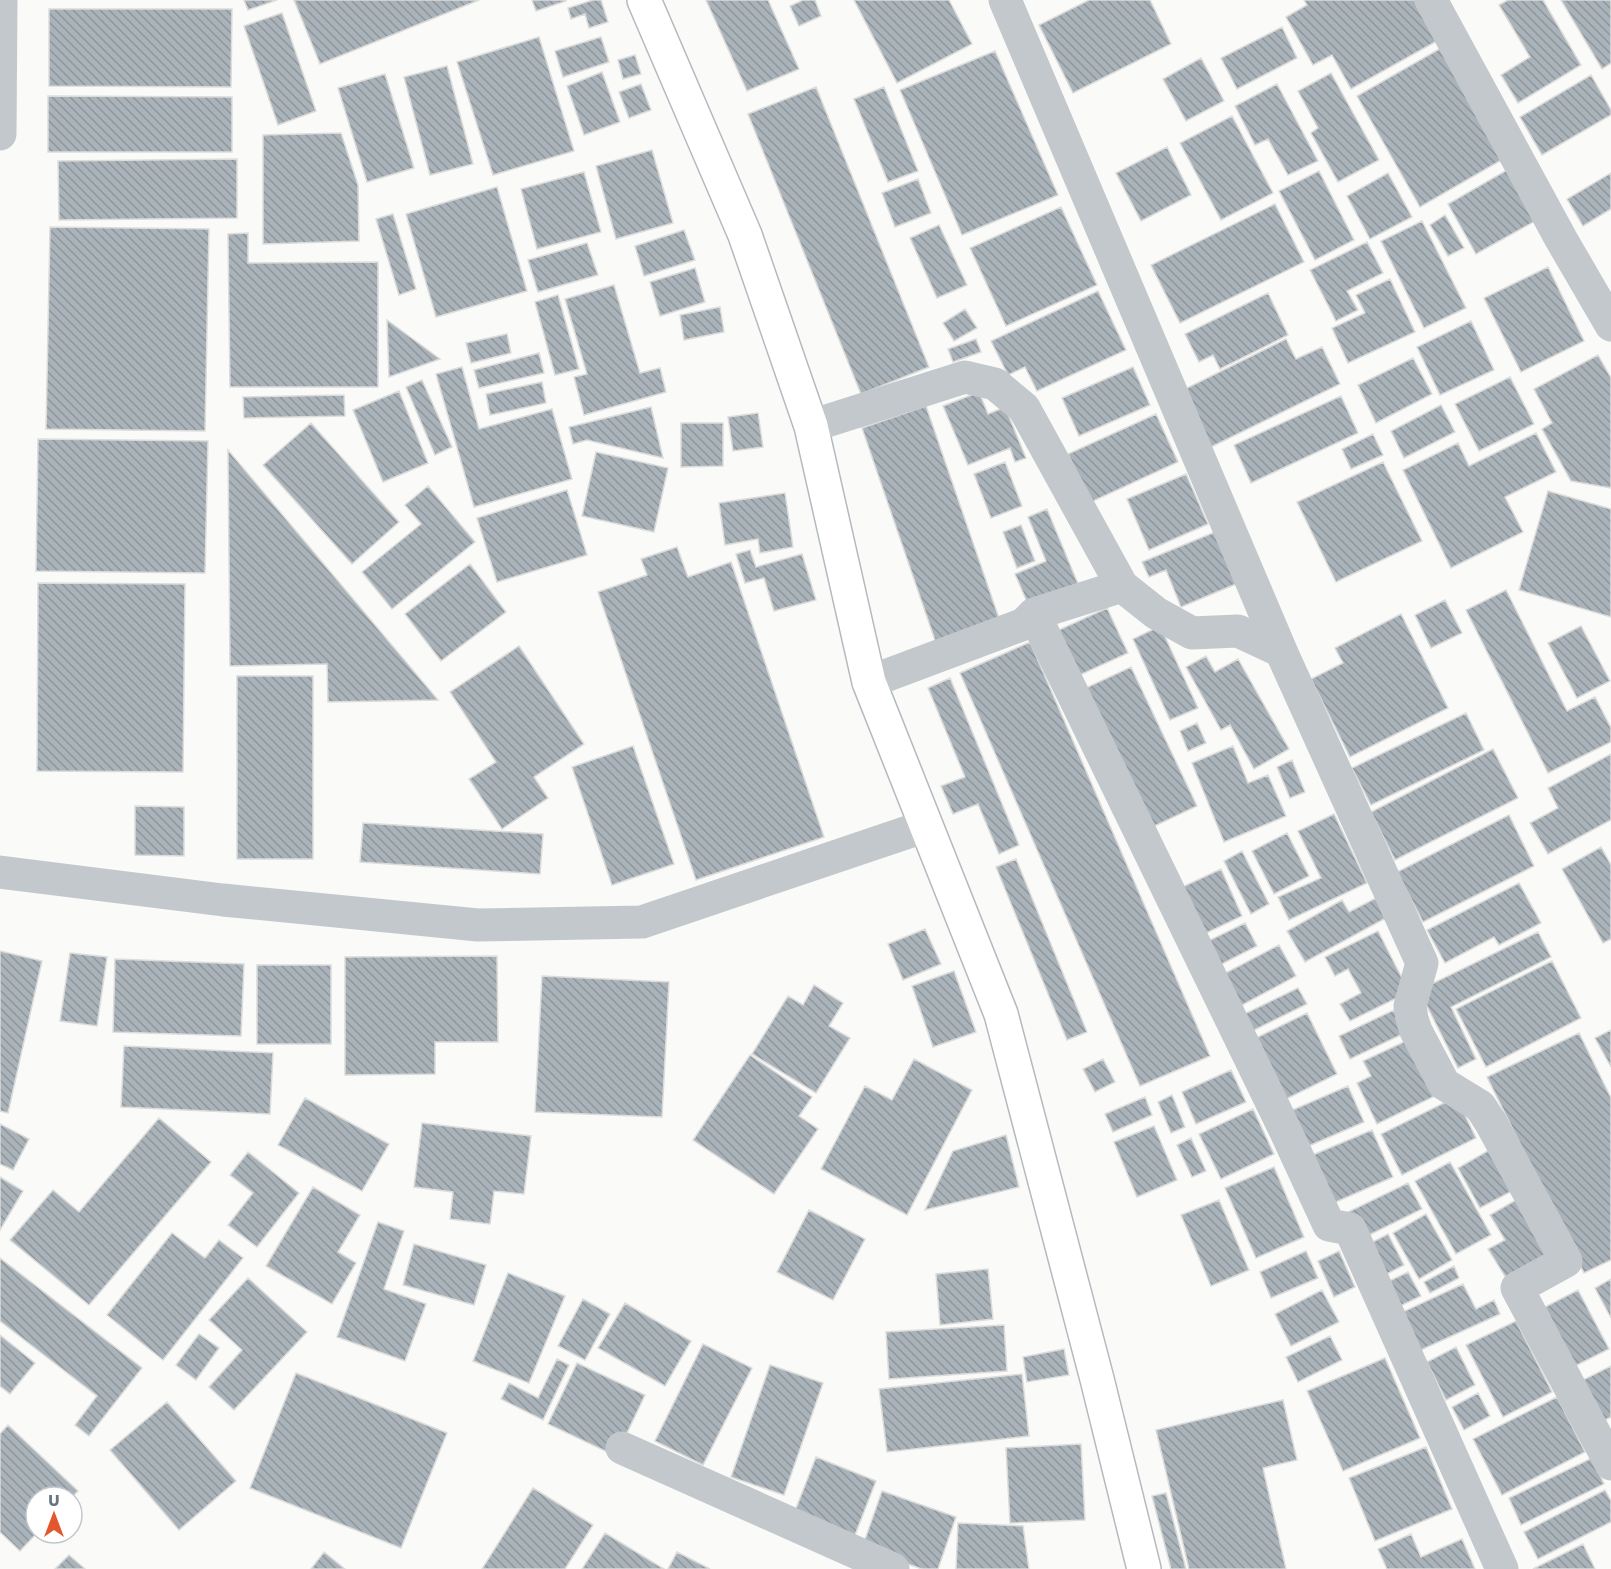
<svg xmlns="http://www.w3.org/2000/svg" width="1611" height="1569" viewBox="0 0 1611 1569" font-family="Poppins,sans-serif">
  <defs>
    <pattern id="building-back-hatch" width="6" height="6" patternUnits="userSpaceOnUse" patternTransform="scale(1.5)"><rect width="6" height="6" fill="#aab3b9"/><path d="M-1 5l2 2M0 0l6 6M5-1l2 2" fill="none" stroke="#8e969c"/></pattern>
  </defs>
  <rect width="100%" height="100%" fill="#fafaf8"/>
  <path fill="url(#building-back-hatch)" stroke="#dcdcda" stroke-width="1.5" d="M244,0H277L248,10Z
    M294,0H479L320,64Z
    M532,0H566V1L536,11Z
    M593,0H601L608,22L589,28L585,14L571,19L568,8Z
    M706,0H768L799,69L747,91Z
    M803,0H815L821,16L799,26L790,6Z
    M854,0H949L972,44L897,83Z
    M1089,0H1150L1171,44L1073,93L1039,25Z
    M1304,0H1414L1437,41L1351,89L1332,55L1313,65L1286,17L1307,5Z
    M1508,0H1543L1581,65L1518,103L1501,75L1530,57L1499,5Z
    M1561,0H1611V63L1602,69Z
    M49,9H232L231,87L49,86Z
    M282,13L316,111L278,125L244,26Z
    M1282,27L1297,58L1237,89L1221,58Z
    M539,37L574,151L493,175L457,62Z
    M601,37L609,62L563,77L555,51Z
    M1441,48L1505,158L1420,207L1357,96Z
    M995,51L1058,195L962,235L900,90Z
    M635,55L641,74L623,79L618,60Z
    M1201,58L1224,101L1186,121L1163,79Z
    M447,66L473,164L430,175L404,77Z
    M602,72L620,122L584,135L567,86Z
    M1331,73L1379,160L1338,182L1311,133L1318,128L1298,91Z
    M385,74L414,168L367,182L338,88Z
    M1591,75L1611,110V115L1542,155L1520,117Z
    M641,84L651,110L629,118L619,92Z
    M1277,84L1318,161L1288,175L1268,139L1255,145L1235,106Z
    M816,87L929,367L861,394L748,114Z
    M884,87L918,171L888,182L854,99Z
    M48,96L232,97V152H48Z
    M1232,116L1273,193L1221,220L1180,143Z
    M341,133L358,185L359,241L263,244V135Z
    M1167,147L1191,195L1141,221L1116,173Z
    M652,150L673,223L616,239L596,166Z
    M237,159V218L59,220L58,161Z
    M1507,170L1537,220L1476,254L1448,204Z
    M1319,171L1354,240L1315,260L1279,191Z
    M584,172L601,232L537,249L521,189Z
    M1388,173L1412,217L1370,239L1347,196Z
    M1611,173V209L1583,226L1567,199Z
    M918,179L931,213L895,227L882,193Z
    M497,187L527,291L436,317L406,214Z
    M1275,204L1304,262L1180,323L1151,265Z
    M1061,207L1097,285L1006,326L970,248Z
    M393,214L416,289L399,295L376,219Z
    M1445,215L1464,248L1448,256L1430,225Z
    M1422,221L1466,308L1424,328L1381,241Z
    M939,225L967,285L937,298L910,238Z
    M50,227L209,229L205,431L46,429Z
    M684,230L695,260L644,276L635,246Z
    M248,233V263L378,262V387H230L228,234Z
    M1367,242L1383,273L1347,291L1358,310L1336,321L1310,270Z
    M587,243L598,275L538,292L528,260Z
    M1548,267L1584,341L1521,372L1484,298Z
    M695,268L705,302L660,316L650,282Z
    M1390,279L1415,332L1348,363L1332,328L1365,313L1356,295Z
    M614,285L640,373L660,368L666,392L584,415L574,377L587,374L565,299Z
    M1098,291L1126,350L1037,391L1025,367L1008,375L991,341Z
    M1268,293L1288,335L1220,369L1213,355L1199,362L1185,334Z
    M558,295L579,369L555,375L535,302Z
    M720,307L724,332L684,340L680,315Z
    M965,309L977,328L954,341L943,323Z
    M387,320L440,359L389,377Z
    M1471,321L1494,370L1440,395L1417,347Z
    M507,334L511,353L471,363L466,343Z
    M976,339L981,352L953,362L948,349Z
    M1286,339L1296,359L1322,347L1340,384L1211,447L1183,390Z
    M539,353L544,373L479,388L474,370Z
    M1598,355L1611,378V488L1571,481L1542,429L1552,423L1534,389Z
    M1413,358L1432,394L1376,423L1358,385Z
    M462,367L479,429L552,409L572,479L474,507L436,374Z
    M1133,367L1150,405L1079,436L1062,398Z
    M1510,377L1534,424L1479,451L1455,404Z
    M422,380L452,447L435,455L406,387Z
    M542,382L546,403L490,415L486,394Z
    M399,391L428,463L383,482L353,410Z
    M979,392L988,414L1005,407L1026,458L1015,462L1010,448L968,465L943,406Z
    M344,395L345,416L244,418L243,397Z
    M1341,396L1358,433L1251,483L1234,445Z
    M1441,405L1455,432L1404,458L1391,431Z
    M926,406L1001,624L937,646L862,428Z
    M651,407L663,458L587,440L573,444L569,427Z
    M758,413L763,447L733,451L728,417Z
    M1156,414L1178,462L1091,502L1068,454Z
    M311,423L399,522L352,564L263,465Z
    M681,423H723V466L681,467Z
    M1536,433L1556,472L1505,497L1523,532L1451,568L1403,470L1458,443L1469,466Z
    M1373,434L1383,455L1351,469L1342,449Z
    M38,439L208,441L205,573L36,571Z
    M228,450L438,700L328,702L327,664L230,666Z
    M596,452L668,468L654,532L582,516Z
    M1005,462L1022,506L991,518L974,474Z
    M1383,462L1422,541L1336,582L1297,502Z
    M1186,474L1208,524L1149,550L1127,499Z
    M428,486L475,542L392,609L362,572L421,524L405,505Z
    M567,490L587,555L497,582L477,518Z
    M1548,491L1611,509V617L1519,590Z
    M785,493L793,547L760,553L758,539L725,545L719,503Z
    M1047,509L1081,591L1031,611L1015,574L1046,561L1028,517Z
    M1021,525L1035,561L1017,568L1003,532Z
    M1215,532L1236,584L1181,607L1166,570L1149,577L1142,562Z
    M677,547L688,577L731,562L824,837L696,880L598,592L647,575L641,559Z
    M750,550L756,567L802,554L816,600L774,611L764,578L745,583L736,554Z
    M470,564L506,612L441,661L405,614Z
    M38,583L185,584L183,772L37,771Z
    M1506,590L1567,711L1595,697L1611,728V742L1548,773L1466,610Z
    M1445,600L1462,633L1431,648L1415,615Z
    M1107,608L1128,653L1071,679L1050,634Z
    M1401,614L1448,708L1350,757L1311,679L1343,663L1335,648Z
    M1160,626L1198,708L1170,720L1133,639Z
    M1581,626L1610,681L1577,698L1548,643Z
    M1030,642L1210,1056L1140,1086L960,673Z
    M519,646L584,744L534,777L548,798L502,829L469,779L496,762L450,692Z
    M1206,656L1215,672L1238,659L1289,749L1254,769L1230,725L1221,730L1186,667Z
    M1131,667L1197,806L1144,831L1077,692Z
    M237,676H313V859H237Z
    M950,678L1019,845L999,854L978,804L953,814L941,786L965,777L928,688Z
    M1466,713L1484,750L1371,805L1352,768Z
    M1197,723L1206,743L1188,751L1180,731Z
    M633,746L674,864L612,885L572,767Z
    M1233,746L1248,783L1268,775L1286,816L1224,842L1192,763Z
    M1493,749L1518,798L1395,860L1371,812Z
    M1611,754V820L1548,854L1530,823L1558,808L1548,788Z
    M1292,760L1305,792L1290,798L1277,767Z
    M135,806L184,807V856L135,855Z
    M1334,814L1367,883L1289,920L1278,897L1321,878L1298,831Z
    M1509,815L1534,866L1423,922L1397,872Z
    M363,823L543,834L540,874L360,862Z
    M1287,833L1309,876L1274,894L1252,851Z
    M1601,847L1611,865V939L1603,943L1562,869Z
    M1242,851L1269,904L1251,914L1224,861Z
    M1016,859L1087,1032L1067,1040L996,867Z
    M1221,869L1242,916L1200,936L1178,889Z
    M1519,883L1541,923L1499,945L1494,937L1445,963L1427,930Z
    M1376,898L1386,918L1305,962L1287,931L1342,900L1349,912Z
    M1245,923L1257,946L1216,967L1204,943Z
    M925,929L941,964L903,980L888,944Z
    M1378,931L1409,992L1350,1021L1340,1004L1361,993L1348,969L1335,976L1325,957Z
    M1538,932L1551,957L1451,1007L1476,1059L1458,1068L1419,990Z
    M1279,945L1296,976L1233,1010L1216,978Z
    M0,951L42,961L8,1113L0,1111Z
    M70,953L107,957L97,1026L60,1021Z
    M497,956L498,1042H435V1074L345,1075V957Z
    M115,959L244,964L241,1036L113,1032Z
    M1552,961L1581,1018L1486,1067L1456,1009Z
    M257,965H331V1044H257Z
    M954,971L976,1032L933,1047L912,986Z
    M542,976L669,982L662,1117L535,1112Z
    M814,985L843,1003L829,1026L850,1038L816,1093L752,1054L788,996L803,1005Z
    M1298,988L1307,1004L1246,1034L1238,1017Z
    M1394,1010L1405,1033L1350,1059L1339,1036Z
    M1307,1013L1337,1074L1278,1103L1248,1042Z
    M1611,1030V1067L1595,1038Z
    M1579,1033L1611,1098V1260L1584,1273L1487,1077Z
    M1408,1040L1435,1096L1377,1124L1357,1083L1371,1076L1363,1061Z
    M124,1046L273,1053L270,1114L121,1107Z
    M750,1055L812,1097L799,1116L818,1129L774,1194L693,1140Z
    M914,1059L972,1090L907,1215L821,1169L865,1086L892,1100Z
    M1103,1059L1115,1082L1095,1092L1083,1069Z
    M1231,1070L1246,1102L1196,1124L1182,1092Z
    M1348,1086L1364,1122L1304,1148L1288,1112Z
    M1172,1095L1185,1127L1171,1133L1158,1102Z
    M1145,1097L1152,1115L1113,1132L1105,1114Z
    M1456,1097L1476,1138L1402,1175L1381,1134Z
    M305,1098L389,1144L362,1191L278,1145Z
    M1253,1109L1274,1154L1221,1179L1199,1134Z
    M159,1118L211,1162L89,1305L10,1240L53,1190L79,1212Z
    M422,1123L531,1136L524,1194L494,1191L490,1224L450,1219L453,1192L414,1187Z
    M0,1124L29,1139L13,1170L0,1164Z
    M1154,1126L1177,1180L1137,1197L1114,1142Z
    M1372,1130L1393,1177L1329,1205L1308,1157Z
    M1006,1135L1019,1187L925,1210L953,1151Z
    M1191,1138L1206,1171L1192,1177L1177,1145Z
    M1491,1149L1514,1190L1480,1208L1458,1168Z
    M248,1152L299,1193L257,1247L228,1225L253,1193L230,1175Z
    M1450,1162L1491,1235L1456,1254L1415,1181Z
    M1274,1167L1304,1237L1256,1258L1225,1188Z
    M0,1177L23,1191L0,1230Z
    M1408,1183L1422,1209L1359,1240L1346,1213Z
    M313,1187L360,1215L338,1252L356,1263L332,1304L266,1266Z
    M1521,1197L1556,1252L1508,1281L1488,1249L1505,1240L1490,1215Z
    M1219,1200L1249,1270L1211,1286L1181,1215Z
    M809,1210L865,1239L833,1300L777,1272Z
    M1426,1214L1452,1260L1419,1279L1393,1233Z
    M378,1222L404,1231L384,1289L426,1304L405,1361L337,1337Z
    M172,1233L205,1258L219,1240L243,1258L163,1360L107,1315Z
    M1388,1234L1404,1265L1381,1277L1365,1246Z
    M414,1244L486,1265L474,1305L403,1285Z
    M1306,1251L1318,1278L1271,1298L1260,1272Z
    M1339,1251L1355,1287L1334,1297L1318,1261Z
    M0,1258L142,1368L89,1436L75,1425L97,1396L0,1321Z
    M1454,1266L1459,1278L1430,1293L1424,1282Z
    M988,1269L993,1319L940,1325L936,1274Z
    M1408,1272L1421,1296L1396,1308L1383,1284Z
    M508,1273L565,1296L529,1383L473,1361Z
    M248,1278L307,1332L234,1410L209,1387L242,1350L209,1320Z
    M1611,1279V1318L1595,1288Z
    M1463,1284L1476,1309L1494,1300L1500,1314L1412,1354L1394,1316Z
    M1322,1290L1339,1322L1291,1346L1275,1314Z
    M1578,1290L1609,1349L1575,1366L1545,1307Z
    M583,1299L610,1314L585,1360L558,1346Z
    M625,1303L691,1341L665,1386L598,1348Z
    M1516,1321L1552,1392L1503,1417L1466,1345Z
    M1004,1325L1007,1371L889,1379L886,1332Z
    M199,1334L219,1348L196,1380L176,1365Z
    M0,1335L35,1363L10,1394L0,1386Z
    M1330,1336L1342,1360L1298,1382L1286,1357Z
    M703,1344L752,1368L703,1465L655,1441Z
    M1456,1347L1475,1385L1446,1400L1427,1362Z
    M1064,1349L1069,1375L1027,1382L1023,1357Z
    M1385,1358L1420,1438L1343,1471L1307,1391Z
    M557,1359L569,1365L543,1420L501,1399L509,1383L538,1398Z
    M577,1363L645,1395L616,1456L548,1424Z
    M770,1365L823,1383L784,1495L731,1477Z
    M1611,1366V1417L1603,1421L1583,1380Z
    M296,1373L447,1433L401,1548L250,1488Z
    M1022,1374L1029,1436L887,1452L879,1389Z
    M1478,1393L1490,1416L1464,1430L1452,1407Z
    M1557,1397L1585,1452L1502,1495L1473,1439Z
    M1283,1400L1297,1460L1263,1468L1286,1569H1189L1156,1430Z
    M167,1402L236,1481L179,1530L110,1450Z
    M8,1425L78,1491L72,1497H36L37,1533L20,1551L0,1532V1434Z
    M1081,1444L1085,1520L1010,1523L1006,1448Z
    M1426,1447L1452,1509L1375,1541L1349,1478Z
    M816,1457L876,1481L855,1535L795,1511Z
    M1592,1458L1604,1484L1521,1525L1509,1498Z
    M533,1488L593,1525L565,1569H482Z
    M1605,1490L1611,1501V1522L1538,1559L1524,1532Z
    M882,1491L956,1517L938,1569H922L862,1548Z
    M1166,1493L1186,1569H1171L1152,1496Z
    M958,1523L1023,1526L1029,1569H956Z
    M605,1533L664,1569H582Z
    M1411,1534L1421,1557L1462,1539L1475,1569H1387L1378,1549Z
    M1583,1544L1595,1569H1533Z
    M324,1552L345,1569H311Z
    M677,1552L710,1569H668Z
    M69,1555L85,1569H55Z"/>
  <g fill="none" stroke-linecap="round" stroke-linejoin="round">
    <g stroke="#b3babf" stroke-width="36">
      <path id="secondary" d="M644,0L745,235L811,426L869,682L1001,1014L1097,1379L1144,1569"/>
    </g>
    <path stroke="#c3c8cc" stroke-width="33" d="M1005,0L1281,651
      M1431,0L1561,239L1611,325
      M0,134L1,0
      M811,426L965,377L995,384L1024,408L1122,586
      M1034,614L1286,1132L1329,1225L1350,1229L1502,1569
      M869,682L1024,624L1034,614L1122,586L1156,613L1192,633L1238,631L1281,651L1422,963L1410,1006L1412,1019L1416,1031L1444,1084L1480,1106L1491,1123L1566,1261L1517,1288L1611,1464
      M0,872L223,900L478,925L642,922L926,826
      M622,1448L893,1569"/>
    <use href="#secondary" stroke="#fff" stroke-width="33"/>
  </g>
  <g transform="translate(54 1515)"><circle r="28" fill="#ffffff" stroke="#c1c8cd" stroke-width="1.5"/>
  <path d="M0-4.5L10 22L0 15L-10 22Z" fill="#e4572e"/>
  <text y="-9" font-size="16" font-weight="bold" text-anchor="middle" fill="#657683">U</text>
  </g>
</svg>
